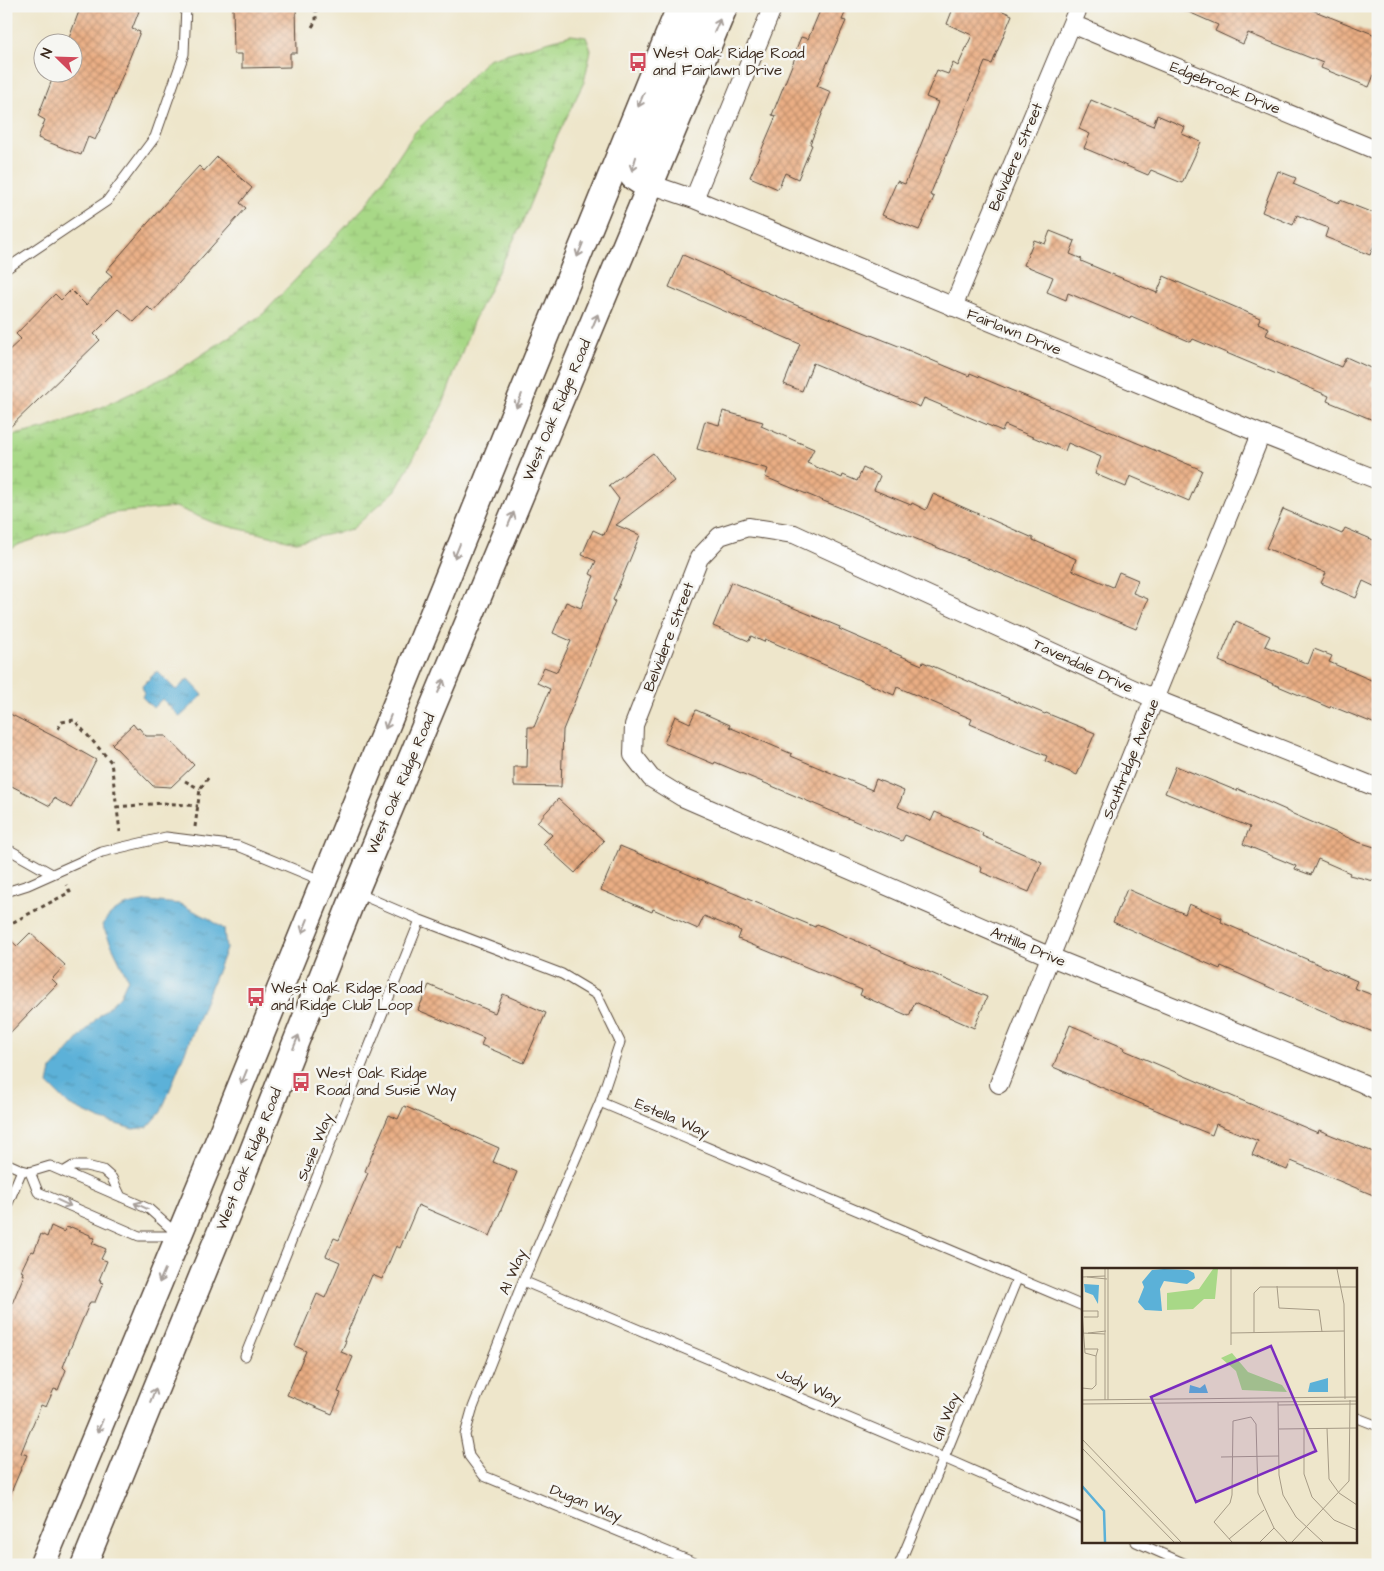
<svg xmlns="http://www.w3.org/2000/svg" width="1384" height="1571" viewBox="0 0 1384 1571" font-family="'Architects Daughter',sans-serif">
  <defs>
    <pattern id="wetland-marsh" width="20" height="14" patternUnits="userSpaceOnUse" patternTransform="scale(1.25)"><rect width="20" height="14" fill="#a8d887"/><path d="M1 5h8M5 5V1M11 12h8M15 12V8" fill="none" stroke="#92ba74"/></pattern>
    <pattern id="water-ripples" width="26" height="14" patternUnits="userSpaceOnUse" patternTransform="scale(1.25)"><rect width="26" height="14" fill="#5bb1d8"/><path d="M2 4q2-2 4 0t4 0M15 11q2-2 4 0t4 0" fill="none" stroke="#4c90af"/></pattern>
    <pattern id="building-cross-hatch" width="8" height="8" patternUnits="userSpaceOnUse" patternTransform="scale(1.25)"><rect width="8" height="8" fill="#eaae84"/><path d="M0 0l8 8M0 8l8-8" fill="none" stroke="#bf8e6b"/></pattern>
  </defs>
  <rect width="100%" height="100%" fill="#f6f6f2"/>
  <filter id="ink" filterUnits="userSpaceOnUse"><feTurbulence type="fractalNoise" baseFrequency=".02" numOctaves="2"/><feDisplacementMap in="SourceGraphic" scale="10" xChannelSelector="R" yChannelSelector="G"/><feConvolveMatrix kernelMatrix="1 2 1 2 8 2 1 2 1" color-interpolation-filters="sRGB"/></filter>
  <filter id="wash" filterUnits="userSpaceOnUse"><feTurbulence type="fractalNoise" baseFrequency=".0096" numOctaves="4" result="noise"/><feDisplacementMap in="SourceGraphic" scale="20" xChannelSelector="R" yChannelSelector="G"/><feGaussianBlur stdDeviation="1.12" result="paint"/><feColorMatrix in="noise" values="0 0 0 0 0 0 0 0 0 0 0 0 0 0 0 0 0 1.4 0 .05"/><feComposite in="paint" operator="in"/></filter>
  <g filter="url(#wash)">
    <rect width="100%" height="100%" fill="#eee6cb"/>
    <path fill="url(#wetland-marsh)" stroke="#728152" d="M571,35L586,37L591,50L584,82L556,139L522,223L473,322L443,404L396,490L352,529L296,542L214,523L176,507L114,513L20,544L6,552V437L47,428L102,407L176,372L263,314L367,204L415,132L488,59Z"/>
    <path fill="url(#water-ripples)" stroke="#4b6e7b" d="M157,671L176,690L188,679L203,695L180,717L162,699L153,708L142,697L144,693L142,686Z
      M148,901L180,904L208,918L224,929L226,949L161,1112L148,1127L133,1129L99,1119L69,1105L48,1084L51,1070L97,1018L120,996L128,979L102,925C115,906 127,905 148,901Z"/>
    <g id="blocks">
      <path fill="url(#building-cross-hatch)" d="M81,6H127L139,11L132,29L140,32L105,119L95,140L88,137L81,155L38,138L45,120L38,116L55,72H72V40L69,38Z
        M233,6H296L297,53H290V67L242,68V54H234Z
        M822,6H848L842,20L846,21L817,86L831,92L810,144L812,145L798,179L785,173L778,189L750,177L776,116L772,115L796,55L794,54L801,37L808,39Z
        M954,6H991L1012,15L992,64L985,62L930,195L934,197L919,230L882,215L897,181L905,184L934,112L938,102L926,97L937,70L948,74L953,63L958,66L972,35L947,24Z
        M1175,6H1302L1378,36V42L1373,55L1378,58V65L1369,87L1321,68L1323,63L1248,33L1243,44L1215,31L1218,25Z
        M1091,100L1153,126L1157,115L1185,127L1182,134L1201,142L1182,183L1151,170L1148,175L1084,148L1090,134L1079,129Z
        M217,157L252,188L240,203L246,208L153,312L148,307L134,322L119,309L94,334L100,340L6,431V353L21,339L16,334L55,294L61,300L71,290L86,305L112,276L106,271L176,191L199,166L204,171Z
        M1278,171L1296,178L1293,184L1338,203L1340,200L1378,215V235L1370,255L1325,237L1328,228L1297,215L1293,225L1262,212Z
        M1050,231L1075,241L1070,254L1082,259L1081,261L1157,293L1164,276L1260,318L1258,323L1269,328L1266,335L1341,367L1346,357L1377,371L1371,385L1378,388V422L1327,401L1329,396L1193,339L1191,342L1131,316L1130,319L1068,293L1066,300L1047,292L1053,277L1024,265L1034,240L1045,244Z
        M683,255L798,306L896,345L969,376L970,373L1202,470L1189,501L1130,476L1126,487L1095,474L1101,457L1068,443L1065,451L1005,425L1002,431L924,398L920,407L813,363L802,391L784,384L800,344L669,287Z
        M723,411L763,422L761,426L814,449L807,463L842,478L843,475L857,481L863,468L880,476L874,490L911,505L912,503L926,510L933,494L1033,538V540L1076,559L1072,570L1113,587L1119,572L1138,580L1133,593L1148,599L1136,629L765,477L768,469L697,449L705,421L719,425Z
        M653,453L674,481L616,525L640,535L613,600L615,601L563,730L561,787L514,786V767H527L528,727H534L550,689L537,683L544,667L557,672L571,641L553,633L566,602L581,608L594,576L590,574L596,561L582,555L593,530L604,535L619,499L609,486Z
        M1283,509L1342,534L1345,528L1378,542V588L1363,581L1356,598L1321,583L1326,573L1266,548Z
        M731,582L840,627L839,629L922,665L923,662L1045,714L1046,713L1095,733L1077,775L1045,761L1047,756L970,724L972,719L897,687L894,695L765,639L764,642L751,636L749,641L713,626Z
        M1236,621L1270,636L1265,646L1308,664L1314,649L1332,656L1329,662L1378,683V725L1331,706L1330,708L1219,661Z
        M696,710L730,725L729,727L792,754L791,756L872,790L876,779L904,791L898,807L931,821L935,812L983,833L982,836L1042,862L1029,892L981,872L982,868L905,835L902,841L715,762L714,764L664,743L675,716L690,723Z
        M6,712L59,739L96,760L71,808L54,798L50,806L6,783Z
        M133,724L137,729L139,728L146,736H166L194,765L171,787L153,786L112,744Z
        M1176,766L1237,791L1238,789L1286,810V811L1358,842L1378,848V882L1349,875L1350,873L1318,859L1311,875L1295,869L1296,866L1243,844L1250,827L1165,793Z
        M558,799L604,841L575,873L543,844L552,835L537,822Z
        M620,846L815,927L817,924L987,997L974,1028L915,1002L909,1016L860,995L862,990L738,939L741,931L704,916L698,929L653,909L652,912L601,890Z
        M1127,889L1185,914L1189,904L1222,918L1221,922L1357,981L1354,988L1378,997V1034L1341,1019L1221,966L1220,969L1113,922Z
        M30,933L65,965L52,979L57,984L6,1037V936L17,946Z
        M429,985L495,1013L503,994L546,1013L524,1063L481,1045L484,1038L418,1010Z
        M1070,1025L1125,1048L1124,1050L1318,1133L1319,1130L1378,1154V1197L1291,1161L1287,1170L1252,1155L1258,1141L1216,1124L1212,1135L1180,1122V1120L1053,1067Z
        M404,1106L499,1148L493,1162L517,1172L490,1236L418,1205L400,1248L396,1246L382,1279L372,1275L344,1340L346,1341L341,1352L353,1357L338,1392L341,1393L332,1414L287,1395L306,1351L295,1346L317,1294L325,1298L340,1262L326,1256L334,1238L339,1240L368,1173L365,1171L389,1115L398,1119Z
        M51,1226L64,1232L66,1227L70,1228L71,1227L90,1235V1237L95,1238L92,1243L106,1249L101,1259L107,1261L99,1280H101L100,1282L103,1283L95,1302H90L70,1349L63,1367L66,1370L58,1390L54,1389L46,1407L41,1405L25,1443L21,1453L27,1455L6,1504V1318L24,1275H22L23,1272L21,1271L29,1254H30L32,1251L34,1252L41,1234L47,1237Z"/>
    </g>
  </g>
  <g filter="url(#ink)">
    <use href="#blocks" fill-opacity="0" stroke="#564638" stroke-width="1"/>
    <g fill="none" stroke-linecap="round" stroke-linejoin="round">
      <g stroke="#564638" stroke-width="11">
        <path id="lane" d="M6,269L107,201L155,137L184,54L186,6
          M6,848L52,874
          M6,892L28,885L102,852L166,837L238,846L323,881
          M357,893L420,920L562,974L597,995L620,1042L600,1102L523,1281L472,1410L465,1435L469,1456L484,1476L700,1565
          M600,1102L1083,1306
          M6,1163L22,1170L6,1208
          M22,1170L30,1172L50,1166L149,1209L177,1234
          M30,1172L38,1192L139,1236H175
          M63,1172L73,1166H86L103,1170L112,1178L121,1197
          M523,1281L944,1458L1083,1519
          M245,1356L420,920
          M1355,1417L1378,1426
          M1136,1542L1188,1565
          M899,1565L944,1458L1017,1279"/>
      </g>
      <g stroke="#564638" stroke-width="20">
        <path id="street" d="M1072,24L1378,151
          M650,184L694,199L1261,434L1378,480
          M694,199L773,6
          M953,307L1079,6
          M1378,788L1155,699L794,534L748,527L720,536L699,558L634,725L633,755L651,778L682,797L1051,957L1362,1083L1378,1091
          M999,1084L1261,434"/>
      </g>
      <g stroke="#564638" stroke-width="28">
        <path id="secondary" d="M650,184L639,181L633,177L631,170L701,6
          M42,1565L207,1168L680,6
          M84,1565L233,1200L355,893L725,6"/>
      </g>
      <path stroke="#564638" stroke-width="3" stroke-dasharray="4 4" stroke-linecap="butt" d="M312,27L316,21V6
        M58,729L62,722L74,720L111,762L120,832
        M185,781L200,789
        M116,807L163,803L198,806
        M195,827L200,789L208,778
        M6,926L70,892L66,885"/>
      <use href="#lane" stroke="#fff" stroke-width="9"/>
      <use href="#street" stroke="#fff" stroke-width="18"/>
      <use href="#secondary" stroke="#fff" stroke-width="25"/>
    </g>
    <defs><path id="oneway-shaft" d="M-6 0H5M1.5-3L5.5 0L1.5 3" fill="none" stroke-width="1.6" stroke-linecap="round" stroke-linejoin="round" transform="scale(1.25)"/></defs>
    <g stroke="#a79f9a">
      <use href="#oneway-shaft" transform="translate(717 26) rotate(-67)"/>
      <use href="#oneway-shaft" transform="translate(641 100) rotate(112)"/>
      <use href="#oneway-shaft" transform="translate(634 164) rotate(106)"/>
      <use href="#oneway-shaft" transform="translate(580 250) rotate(112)"/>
      <use href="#oneway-shaft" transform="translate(595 321) rotate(-67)"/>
      <use href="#oneway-shaft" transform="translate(519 401) rotate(112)"/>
      <use href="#oneway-shaft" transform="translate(511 519) rotate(-67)"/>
      <use href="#oneway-shaft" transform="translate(457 551) rotate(112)"/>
      <use href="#oneway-shaft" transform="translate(441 686) rotate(-67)"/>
      <use href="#oneway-shaft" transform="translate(388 722) rotate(112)"/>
      <use href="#oneway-shaft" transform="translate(305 926) rotate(112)"/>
      <use href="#oneway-shaft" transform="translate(296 1042) rotate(-68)"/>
      <use href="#oneway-shaft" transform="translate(244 1077) rotate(112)"/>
      <use href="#oneway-shaft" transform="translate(64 1203) rotate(24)"/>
      <use href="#oneway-shaft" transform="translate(141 1206) rotate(-156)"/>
      <use href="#oneway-shaft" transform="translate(162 1276) rotate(113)"/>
      <use href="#oneway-shaft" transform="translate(153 1395) rotate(-68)"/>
      <use href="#oneway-shaft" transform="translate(100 1426) rotate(113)"/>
    </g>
  </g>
  <defs>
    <g id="bus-bare" transform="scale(1.5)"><path d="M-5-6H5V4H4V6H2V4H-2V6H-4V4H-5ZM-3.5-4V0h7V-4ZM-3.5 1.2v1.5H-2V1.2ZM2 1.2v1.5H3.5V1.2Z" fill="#d1495b" stroke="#f6f6f2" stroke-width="2.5" paint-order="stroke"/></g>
  </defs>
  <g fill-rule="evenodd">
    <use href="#bus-bare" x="638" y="62"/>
    <use href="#bus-bare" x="256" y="997"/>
    <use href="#bus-bare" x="301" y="1082"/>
  </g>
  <g text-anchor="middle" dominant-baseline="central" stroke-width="5" stroke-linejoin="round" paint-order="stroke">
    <g font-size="15" fill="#3b2a1e" stroke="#f6f6f2" text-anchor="start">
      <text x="653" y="53">West Oak Ridge Road<tspan x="653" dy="17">and Fairlawn Drive</tspan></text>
      <text x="271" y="988">West Oak Ridge Road<tspan x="271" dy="17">and Ridge Club Loop</tspan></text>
      <text x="316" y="1073">West Oak Ridge<tspan x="316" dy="17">Road and Susie Way</tspan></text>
    </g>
    <g font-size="15" fill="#3b2a1e" stroke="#f6f6f2">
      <text transform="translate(1225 88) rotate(22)">Edgebrook Drive</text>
      <text transform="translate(1016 157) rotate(-67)">Belvidere Street</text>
      <text transform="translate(1014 332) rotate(22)">Fairlawn Drive</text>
      <text transform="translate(557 410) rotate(-67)">West Oak Ridge Road</text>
      <text transform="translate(669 637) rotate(-69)">Belvidere Street</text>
      <text transform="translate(1083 666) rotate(25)">Tavendale Drive</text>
      <text transform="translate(1131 759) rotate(-68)">Southridge Avenue</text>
      <text transform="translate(401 784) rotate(-67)">West Oak Ridge Road</text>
      <text transform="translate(1028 947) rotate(23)">Antilla Drive</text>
      <text transform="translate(672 1118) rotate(23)">Estella Way</text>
      <text transform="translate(315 1147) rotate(-68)">Susie Way</text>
      <text transform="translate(249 1159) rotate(-68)">West Oak Ridge Road</text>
      <text transform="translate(513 1272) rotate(-67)">Al Way</text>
      <text transform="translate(809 1386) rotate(23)">Jody Way</text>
      <text transform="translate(946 1417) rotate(-68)">Gil Way</text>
      <text transform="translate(586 1503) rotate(22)">Dugan Way</text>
    </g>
  </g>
  <g transform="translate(1082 1268)">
    <rect width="275" height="275" fill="#eee6cb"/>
    <path d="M131,1H136L133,31H122L111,41L85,42V25L117,21ZM150,85L166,104L200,117L205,124L160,122L154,103L139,90Z" fill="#a8d887"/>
    <path d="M82,1L106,2L112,5L113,10L105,16L82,13L78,21L80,43L63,42L56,34L62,19L60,14L70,2ZM2,16L17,17L16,36L11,27L3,24ZM246,110V124H226L228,115ZM123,116L126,125H107L108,117L118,120Z" fill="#5bb1d8"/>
    <path fill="none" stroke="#5bb1d8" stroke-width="2.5" d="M0,218L22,243L23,274"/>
    <path fill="none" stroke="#a69b86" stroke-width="1" d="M23,1V132M26,1V132M149,1V77M255,1L262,36L263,131M0,9L23,8M5,9L25,11M195,18L197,40L237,42L240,64M1,43H16V49H2M0,44L3,85L14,88V117L10,121L0,120M0,65L23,66M6,65L24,63M149,65L262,63M172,65V25L178,19H275M3,81H16L14,88M0,132L275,129M196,134L197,207L201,227L214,249L241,274M0,136L275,133M196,137L275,136M245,160L247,211L257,225L275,237M197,161L275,160M222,161V206L230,229L252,252L275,262M0,171L99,274M0,180L92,274M139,189L197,188M147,271L182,242M150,274L132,254L148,235L150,227L151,153L169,149L174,156L176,225L192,260L205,274M178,274L192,260M210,274L267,213L268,132"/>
    <path fill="#7b2cbf" fill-opacity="0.15" stroke="#7b2cbf" stroke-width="2.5" d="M189,78L234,183L114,234L69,129Z"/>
    <rect width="275" height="275" fill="none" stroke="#3b2a1e" stroke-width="2.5"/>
  </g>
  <rect width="1384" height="1571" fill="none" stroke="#f6f6f2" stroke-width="25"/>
  <g transform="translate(58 58) rotate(293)"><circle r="24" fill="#f6f6f2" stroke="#aba49d"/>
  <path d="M0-4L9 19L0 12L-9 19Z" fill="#d1495b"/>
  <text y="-8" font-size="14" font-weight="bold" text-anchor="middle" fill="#3b2a1e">N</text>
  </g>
</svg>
